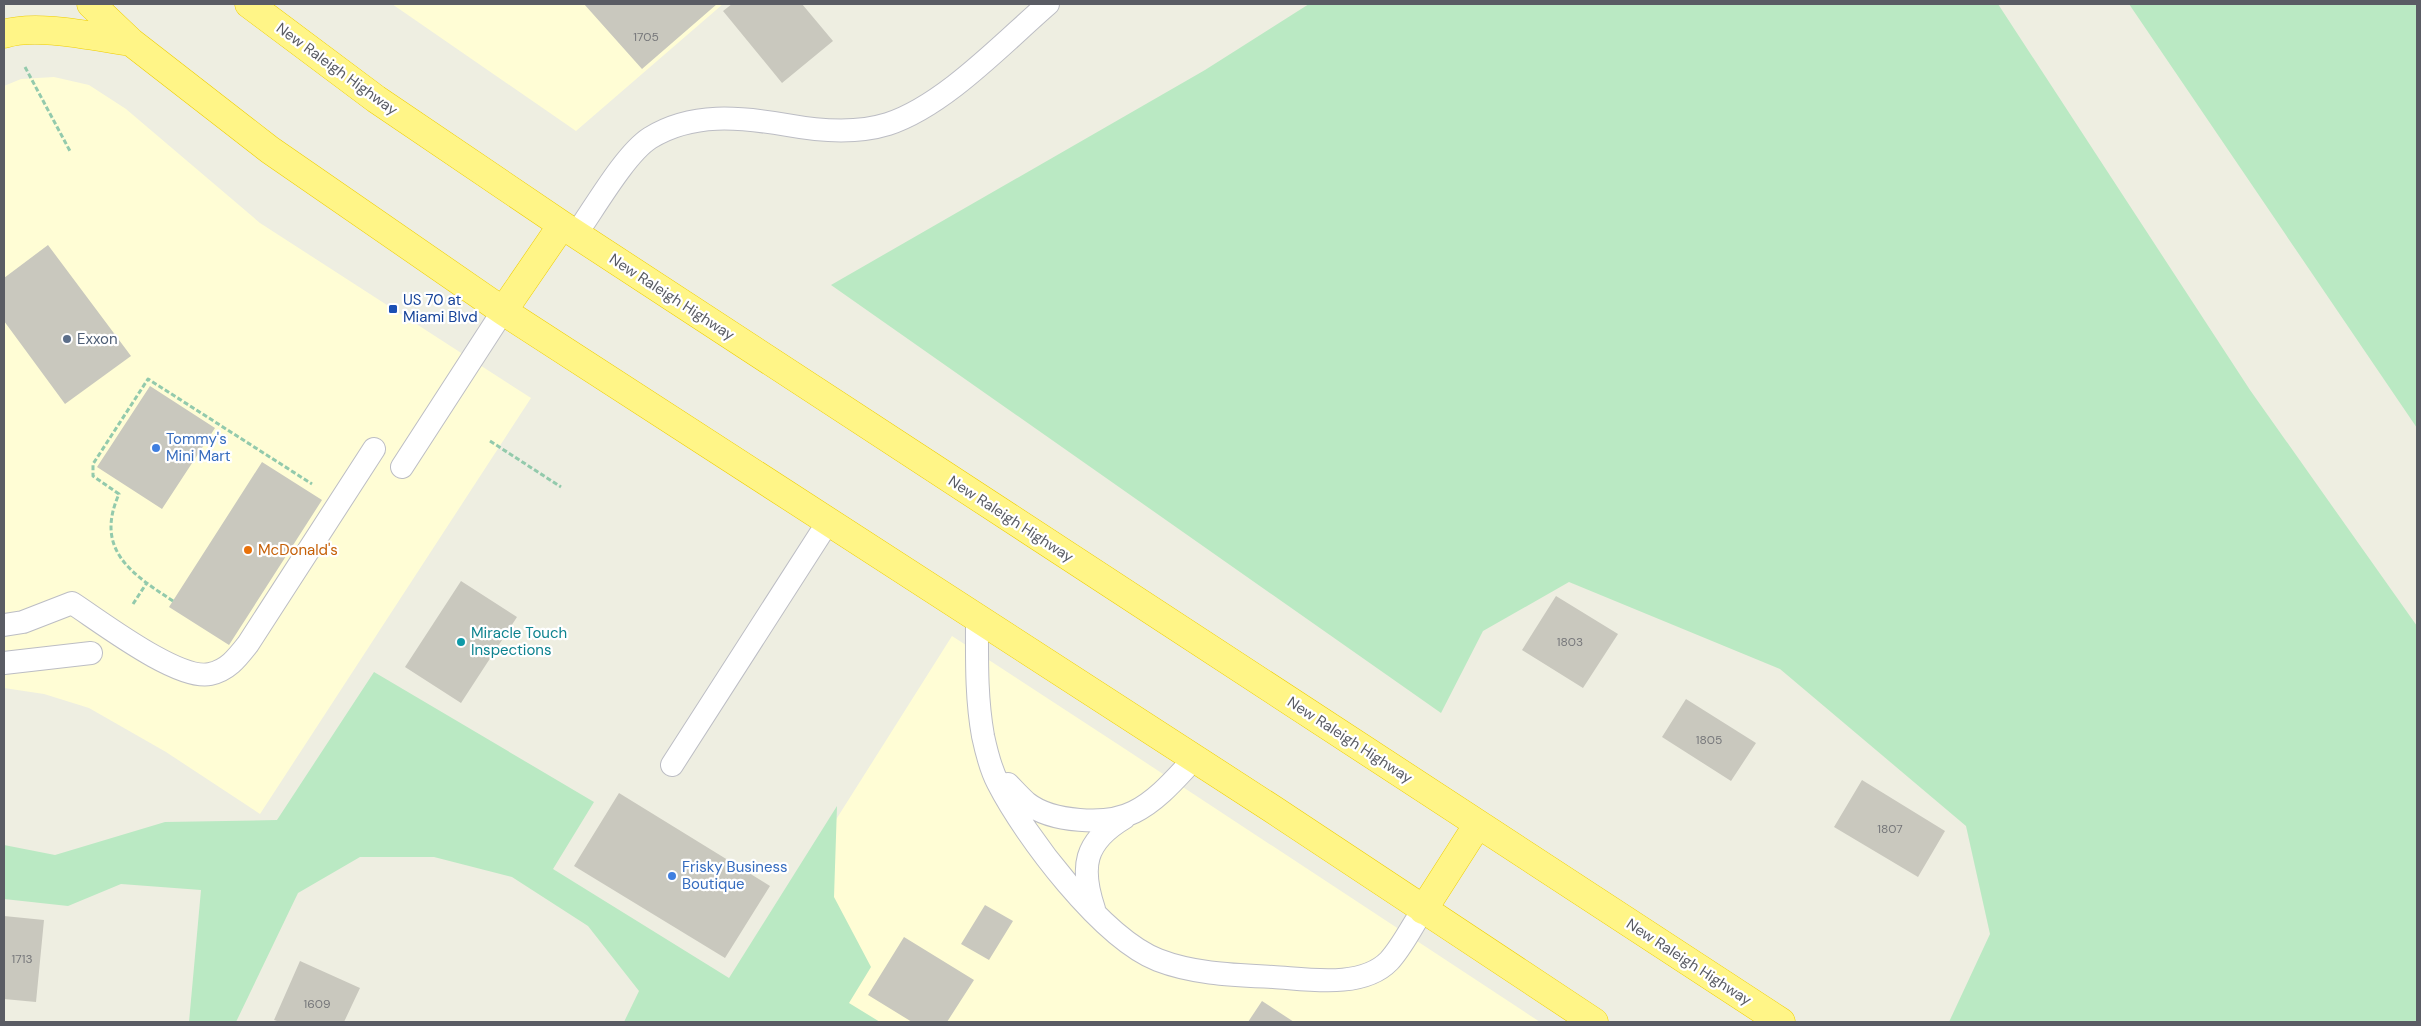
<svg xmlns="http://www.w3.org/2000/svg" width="2421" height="1026" viewBox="0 0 2421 1026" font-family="'DM Sans',sans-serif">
  <rect width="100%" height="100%" fill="#eeeee1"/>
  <path fill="#fffdd5" d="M392,4H723L576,131Z
    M54,77L89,85L126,109L260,223L531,398L260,814L166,752L89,708L44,694L4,688V86L21,79Z
    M952,636L1119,745L1540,1022H849L813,856Z"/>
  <path fill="#bae9c3" d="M1309,4H1998L2250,390L2417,626V1022H1949L1990,934L1966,826L1780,669L1569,582L1483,631L1441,713L831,285L1205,70Z
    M2129,4H2417V428Z
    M374,672L594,802L553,869L729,978L837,806L834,897L871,967L849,1003L880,1022H624L639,991L588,926L512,877L434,857H360L298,893L236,1022H189L201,890L121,884L68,906L4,899V845L55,855L165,822L277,820Z"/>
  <path fill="#c9c8be" d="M584,4H717L642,69Z
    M732,4H802L833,41L782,83L723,11Z
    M48,245L131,356L65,404L4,321V278Z
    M150,386L215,428L162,509L97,467Z
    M262,462L322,500L229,645L169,607Z
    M461,581L517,617L461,703L405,667Z
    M1556,596L1618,634L1583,688L1522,650Z
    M1686,699L1756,743L1731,781L1662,737Z
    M1862,780L1945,831L1918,877L1834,827Z
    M619,793L770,886L725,958L574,866Z
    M985,905L1013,921L989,960L961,944Z
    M4,916L44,920L36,1002L4,999Z
    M904,937L974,980L947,1022H912L868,995Z
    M300,961L360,988L344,1022H280L274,1020Z
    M1262,1001L1294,1022H1248Z"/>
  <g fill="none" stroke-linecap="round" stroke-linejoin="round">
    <g stroke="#bcbdc4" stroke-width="24">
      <path id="lane" d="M576,234C594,209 625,154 650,138C692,112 740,117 787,125C820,131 856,134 888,124C944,106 1003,43 1048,4
        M402,467L503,311
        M977,619C977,658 976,697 983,736C986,750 991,770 998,783C1025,836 1102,938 1158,960C1194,974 1234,975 1273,977C1307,979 1362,989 1389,961C1402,947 1412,926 1423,910
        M4,625L23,622L72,603C100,621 178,681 210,674C228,670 237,658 248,644L374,449
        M4,663L91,653
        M672,765L828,522
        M1008,784C1014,790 1020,797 1027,803C1051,822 1107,826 1134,812C1158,800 1176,778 1194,759
        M1094,909C1080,867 1084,842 1124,818"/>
    </g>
    <g stroke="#efce00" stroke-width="29">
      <path id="highway" d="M91,4L131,42L270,150L503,311L1271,808L1594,1022
        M249,4L376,99L562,225L1781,1022
        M4,34C36,23 96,37 131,42
        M503,311L562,225
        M1423,910L1478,824"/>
    </g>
    <path stroke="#93caac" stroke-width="3" stroke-dasharray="5 2.5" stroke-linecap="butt" d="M25,67L71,153
      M490,441L561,487
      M173,601C132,574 94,550 119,494L93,476V464L148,379L312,484
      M133,604L146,584"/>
    <use href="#lane" stroke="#fff" stroke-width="22"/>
    <use href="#highway" stroke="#fff587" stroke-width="28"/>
  </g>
  <rect fill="#1a4fb4" stroke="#fff" stroke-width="2" x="388" y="304" width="10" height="10" rx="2.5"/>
  <circle fill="#5c6f8a" stroke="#fff" stroke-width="2" cx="67" cy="339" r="5"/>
  <g fill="#3f7fe0" stroke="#fff" stroke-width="2">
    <circle cx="156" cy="448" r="5"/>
    <circle cx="672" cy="876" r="5"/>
  </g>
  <circle fill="#e8710a" stroke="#fff" stroke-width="2" cx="248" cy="550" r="5"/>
  <circle fill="#0f9aa8" stroke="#fff" stroke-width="2" cx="461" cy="642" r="5"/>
  <g text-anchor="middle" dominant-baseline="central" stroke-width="4.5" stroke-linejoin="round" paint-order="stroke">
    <g font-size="12" fill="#76777a">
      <text x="646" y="37">1705</text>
      <text x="1570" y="642">1803</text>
      <text x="1709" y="740">1805</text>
      <text x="1890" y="829">1807</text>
      <text x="22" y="959">1713</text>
      <text x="317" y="1004">1609</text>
    </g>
    <g font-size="15" fill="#5a5c64" stroke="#fff">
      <text transform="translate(337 69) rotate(36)">New Raleigh Highway</text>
      <text transform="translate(672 297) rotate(33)">New Raleigh Highway</text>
      <text transform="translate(1011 519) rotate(33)">New Raleigh Highway</text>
      <text transform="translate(1350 740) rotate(33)">New Raleigh Highway</text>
      <text transform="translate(1689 962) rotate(33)">New Raleigh Highway</text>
    </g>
    <g font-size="15" fill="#164399" stroke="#fff" text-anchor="start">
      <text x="403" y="300">US 70 at<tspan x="403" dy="17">Miami Blvd</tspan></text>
    </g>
    <g font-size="15" fill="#4e5e75" stroke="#fff" text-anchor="start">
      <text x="77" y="339">Exxon</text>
    </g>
    <g font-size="15" fill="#366cbe" stroke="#fff" text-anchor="start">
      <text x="166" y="439">Tommy's<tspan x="166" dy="17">Mini Mart</tspan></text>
      <text x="682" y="867">Frisky Business<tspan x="682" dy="17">Boutique</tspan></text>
    </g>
    <g font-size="15" fill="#c56008" stroke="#fff" text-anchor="start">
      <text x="258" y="550">McDonald's</text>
    </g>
    <g font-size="15" fill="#0d838f" stroke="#fff" text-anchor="start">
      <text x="471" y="633">Miracle Touch<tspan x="471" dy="17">Inspections</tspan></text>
    </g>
  </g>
  <rect width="2421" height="1026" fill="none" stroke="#5a5c64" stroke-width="10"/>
</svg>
